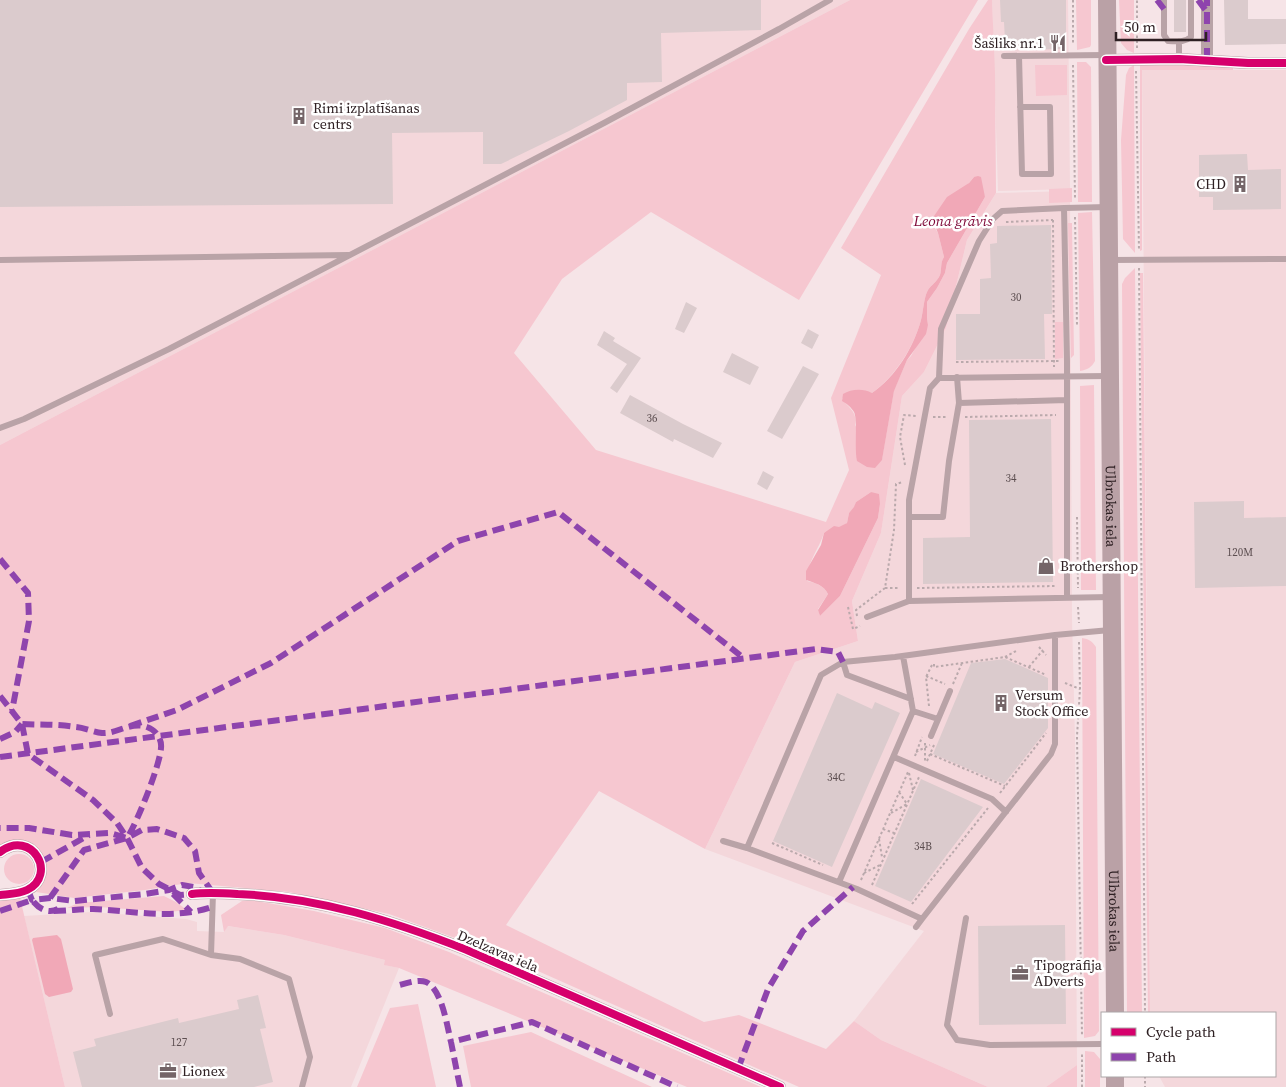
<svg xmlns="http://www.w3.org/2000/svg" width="1286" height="1087" viewBox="0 0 1286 1087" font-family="'Source Serif 4',serif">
  <rect width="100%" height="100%" fill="#f6e4e7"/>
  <path fill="#f4d7db" d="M0,0H850L0,445Z
    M992,0H1068L1070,189L998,191Z
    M1142,70H1286V1087H1165L1159,1076H1275V1013H1150Z
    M1070,191L1072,619L1075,739L1077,1065L1046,1087H988L881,1040L854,1021L924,931L705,849L795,662L858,641L852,601L881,533L902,396L924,372L946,328L967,240L996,193Z
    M91,912L186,919L197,922V931L224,932L227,926L284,935L385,960V965L399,968L351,1087H65L24,916Z"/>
  <path fill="#f6c7d0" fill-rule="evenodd" d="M850,0H978L799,300L651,212L562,279L514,353L596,450L826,522L849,470L831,398L881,275L841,248L969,29L988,0H992L995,73L996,193L967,240L946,328L924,372L902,396L881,533L852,601L858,641L795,662L705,849L599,791L506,925L704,1022L739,1015L826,1049L854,1021L881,1040L988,1087H799L502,955L389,914L289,892L188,883L145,890L74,898L36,892C49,876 50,867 38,849H0V445ZM974,177L985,197L947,263L945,273L937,288L927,302V318L928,325L911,356L907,360L894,390L882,459L876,465L855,425C858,412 848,407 842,399C850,389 860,391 872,393C895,376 913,349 921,320C923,313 924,296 928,290C931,285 937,282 940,275C942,269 940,264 944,257L938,233L933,225ZM871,492L880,504L878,518L840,596L820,616L818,609L828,594C824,585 815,583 807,581C806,564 819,549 824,533L843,526L847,523L849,513L855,507L856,502Z
    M1076,0H1091V45L1090,47L1077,50Z
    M1119,0H1134V53L1127,50L1121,43Z
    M1077,62H1086L1091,67L1092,202H1078Z
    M1181,64L1233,67V70H1142V250L1140,251V65Z
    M1035,65H1067V95L1036,96Z
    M1134,65L1135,253L1123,239L1121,140L1126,75L1129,68Z
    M1072,188V202L1049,203V189Z
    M1092,212L1095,361C1092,367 1087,370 1080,371L1078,213Z
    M1068,223H1072L1074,355L1071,358Z
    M1135,268L1142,1013H1127L1122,284L1125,278Z
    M1140,273H1143L1150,1013H1148Z
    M1055,322H1063V358L1055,359Z
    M1094,385L1096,590H1081L1080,386Z
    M1082,638C1089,639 1092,641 1096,647L1099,1031L1095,1036L1084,1038Z
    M4 869a15 15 0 1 1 30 0a15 15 0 1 1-30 0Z
    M164,896L176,902L187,910L169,912L99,907L67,908L78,903Z
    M20,898L65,1087H0V899Z
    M242,901H256L314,911L385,928L449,952L761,1087H687L399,968L384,965L385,960L284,935L228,926L224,932L221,915Z
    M418,1004L436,1087H357L390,1008Z
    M531,1032L652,1087H471L463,1046Z
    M1085,1051L1094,1052L1100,1059V1087H1085Z
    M1077,1065V1087H1046Z"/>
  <path fill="#f1a8b7" d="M978,176L981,177L985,197L947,263L945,273L937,288L927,302V318L928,325L926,334L907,360L894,391L882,460L875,468L867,467L857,461C854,448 858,420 854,412C852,408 846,403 842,401L843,394C851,389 863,388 872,393C896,376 913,349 921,320C923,313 924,296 928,290C931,285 937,282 940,275C942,269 940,263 944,257L938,233L932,219L947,197L969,183L974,177Z
    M871,492L879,494L880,504L878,518L840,596L820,616L818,610L828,594C824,585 815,583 806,580V571L821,545L824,533L834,526L839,527L847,523L849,513L854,507L856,502Z
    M57,935L61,939L73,989L71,992L49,997L45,994L32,940L33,938Z"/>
  <path fill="#dbcbcd" d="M0,0H761V30L661,33L662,82L627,83V100L569,131L501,164H483V132L392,133L393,204L0,207Z
    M1000,0H1066V49L1018,50V41H1005L1004,22H1001Z
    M1174,0H1186V32H1174Z
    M1224,0H1248V19H1286V44L1225,45Z
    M1247,154L1248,170L1281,169V209L1213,210V197H1199V155Z
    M1051,225L1052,314H1044L1045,359L956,360V314H980V279L991,278L990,244L997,243V226Z
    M686,302L697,308L684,333L675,329Z
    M808,329L819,335L812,349L801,343Z
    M604,331L615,338L613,341L641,358L617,393L610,388L627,364L597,345Z
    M732,353L759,367L750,385L723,372Z
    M803,366L819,374L782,439L767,431Z
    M630,395L683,424L722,443L713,458L674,439L673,442L620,413Z
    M1051,419L1053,582L923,584V538L970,537L969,420Z
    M763,471L774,477L767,490L757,484Z
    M1244,501V518L1286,517V586L1195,588L1194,502Z
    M1005,659L1048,678V728L1004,784L933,754L971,663Z
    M837,693L872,709L875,702L900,713L832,867L773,841Z
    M921,779L983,807L911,902L875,886Z
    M1065,925L1066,1024L979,1025L978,926Z
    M258,995L266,1028L260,1029L273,1082L254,1087H82L73,1052L96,1046L94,1039L178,1018L179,1023L239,1009L237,1000Z"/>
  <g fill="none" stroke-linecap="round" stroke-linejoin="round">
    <path stroke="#baa9ac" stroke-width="2" stroke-dasharray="2.5 2.5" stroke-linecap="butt" d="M1073,0V45
      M1137,48V0
      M1073,65L1075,198
      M1136,71L1139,251
      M1075,217L1077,325
      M1053,220L1054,367
      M1006,222L1053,220
      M1139,268L1145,1013
      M956,362L1059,361
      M933,417H948
      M965,417L1056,415
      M905,465L900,437L904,415L916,416
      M1077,517L1078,588
      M885,588H900
      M917,588L1057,586
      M848,607L853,629L860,626
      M1078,607L1079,623
      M857,616L856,610L885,588L894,530L896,484L903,482
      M1079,642L1080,689L1077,736L1082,1035
      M1039,647L1046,655
      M1005,657L1016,651
      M934,664V667L1005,657L1046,675
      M1029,667L1043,650
      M926,676L945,684
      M1065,683L1080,689
      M953,684L962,663
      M929,706L926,677L933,663
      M925,743V761
      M916,752L930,745
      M930,754L1005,786
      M915,756L922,737
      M927,761L934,745
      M909,773L913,790
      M1000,793L1046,733
      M891,813L907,804L899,792
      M883,829L894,833
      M879,839L882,857
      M772,843L823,865
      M864,873L880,865
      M861,880L908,772
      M872,885L919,777
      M912,904L988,808
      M1145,1076V1087
      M1082,1087V1052"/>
    <path stroke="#b9a3a7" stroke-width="6" d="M1164,0V35L1168,41C1176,41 1184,43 1191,37V0
      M1004,56L1105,55
      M1019,56L1022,174H1051L1050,107H1020
      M1179,59V41
      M1064,208L1002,211L993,219L979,241L941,329L939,378L1108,376
      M0,260L349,255
      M1110,260L1286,259
      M957,377L959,403
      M939,378L930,388L909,500V601L1110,597
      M0,428L24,419L169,349L604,123L779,29L830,0
      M909,517H943L949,461L959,403L1067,400
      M1067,598V361L1064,208L1108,207
      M867,617L909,601
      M1055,635V744L1051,754L922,919L857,889L747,848L821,675L843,662L895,657L1055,635L1110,630
      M843,662L847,675L911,699
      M913,711L938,719
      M931,736L950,691
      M894,757L992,799L1006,812
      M723,841L747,848
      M839,882L913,711L903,656
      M213,893L211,955L240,959L289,979L310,1057L302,1087
      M966,918L947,1025L957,1040L990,1045L1102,1044
      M916,927L922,919
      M110,1014L95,955L163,939L211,955"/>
    <path stroke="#b9a3a7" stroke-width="12" d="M1106,60L1179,59L1248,63H1286
      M1207,60V0
      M0,852C32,828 58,875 27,890C19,894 9,894 0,895
      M192,894C207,892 222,893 238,894C318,897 393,921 467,950L780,1087"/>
    <g stroke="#baa1a6" stroke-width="18">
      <path id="s1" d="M1107,0L1115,1013"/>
      <path d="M1115,1087V1076"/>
    </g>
    <path stroke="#8e44ad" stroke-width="6" stroke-dasharray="12 6" stroke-linecap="butt" d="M1157,0L1164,9
      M1198,0L1207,12
      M1207,60V0
      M0,559L28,593L29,621L12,711
      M0,696L22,724C40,725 59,724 76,727C85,728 94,732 102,733C117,734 131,721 147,727C156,730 162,739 161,748C160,765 137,823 127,838L110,833L72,835L29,828H0
      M22,724L28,754L93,800L117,823L127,838L142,868L159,884L180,895L192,894
      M130,726L177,710L271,663L458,541L558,512L745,659
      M0,739L15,732L22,724
      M0,757L816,649L838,652L843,662
      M41,862L89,835
      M28,890L32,900L50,898L74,901L145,894L169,890L182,885L194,887L203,892
      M173,894L191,912
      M50,898L84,850L127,838L142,830L157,829L184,838L195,851L199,873L213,893
      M0,911L32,900C39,909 48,914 58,909
      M54,911C67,911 80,909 93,909C133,911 173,920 212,907
      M400,985C407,983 419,979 426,982C442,989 447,1026 451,1042
      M738,1069L768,989L803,931L853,887
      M460,1087L451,1042L532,1022L677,1087"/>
    <g stroke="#fff" stroke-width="11">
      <path id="cycleway" d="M1106,60L1179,59L1248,63H1286
        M0,852C32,828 58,875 27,890C19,894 9,894 0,895
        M192,894C207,892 222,893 238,894C318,897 393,921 467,950L780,1087"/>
    </g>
    <use href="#cycleway" stroke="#d6006c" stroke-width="8"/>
  </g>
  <defs>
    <g id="restaurant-bare" transform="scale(1.35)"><path d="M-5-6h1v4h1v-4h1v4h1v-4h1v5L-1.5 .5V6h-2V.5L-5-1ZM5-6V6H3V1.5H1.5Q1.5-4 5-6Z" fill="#746568" stroke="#fff" stroke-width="2.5" paint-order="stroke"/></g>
    <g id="building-bare" transform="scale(1.35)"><path d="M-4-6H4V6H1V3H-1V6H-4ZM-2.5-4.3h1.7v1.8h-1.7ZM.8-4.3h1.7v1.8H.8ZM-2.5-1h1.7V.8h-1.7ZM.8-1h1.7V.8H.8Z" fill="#746568" stroke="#fff" stroke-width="2.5" paint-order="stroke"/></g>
    <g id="shop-bare" transform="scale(1.35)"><path d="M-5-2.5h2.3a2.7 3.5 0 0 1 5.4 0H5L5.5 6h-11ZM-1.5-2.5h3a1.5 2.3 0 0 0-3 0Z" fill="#746568" stroke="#fff" stroke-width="2.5" paint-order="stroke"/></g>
    <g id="office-bare" transform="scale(1.35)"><path d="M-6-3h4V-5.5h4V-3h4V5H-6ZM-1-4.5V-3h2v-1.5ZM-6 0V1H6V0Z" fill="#746568" stroke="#fff" stroke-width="2.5" paint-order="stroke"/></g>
  </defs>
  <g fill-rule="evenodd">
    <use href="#restaurant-bare" x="1058" y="43"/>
    <use href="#building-bare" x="299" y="116"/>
    <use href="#building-bare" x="1240" y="184"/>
    <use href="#shop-bare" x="1046" y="566"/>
    <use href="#building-bare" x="1001" y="703"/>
    <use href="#office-bare" x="1020" y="973"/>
    <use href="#office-bare" x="168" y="1071"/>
  </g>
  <g text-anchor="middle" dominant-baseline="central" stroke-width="5" stroke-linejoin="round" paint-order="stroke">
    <g font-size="11" fill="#5c4e50">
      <text x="1016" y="297">30</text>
      <text x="652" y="418">36</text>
      <text x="1011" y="478">34</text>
      <text x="1240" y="552">120M</text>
      <text x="836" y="777">34C</text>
      <text x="923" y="846">34B</text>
      <text x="179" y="1042">127</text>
    </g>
    <g font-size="14" fill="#2e2023" stroke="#fff" text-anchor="start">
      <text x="1044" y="43" text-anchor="end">Šašliks nr.1</text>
      <text x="313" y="108">Rimi izplatīšanas<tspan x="313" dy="16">centrs</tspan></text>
      <text x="1226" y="184" text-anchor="end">CHD</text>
      <text x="1060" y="566">Brothershop</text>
      <text x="1015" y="695">Versum<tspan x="1015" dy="16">Stock Office</tspan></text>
      <text x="1034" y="965">Tipogrāfija<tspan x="1034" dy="16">ADverts</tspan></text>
      <text x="182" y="1071">Lionex</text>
    </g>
    <g font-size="14" fill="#2e2023" stroke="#fff">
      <text stroke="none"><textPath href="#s1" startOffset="506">Ulbrokas iela</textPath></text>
      <text stroke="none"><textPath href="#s1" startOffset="911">Ulbrokas iela</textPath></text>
      <text transform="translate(498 951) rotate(23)">Dzelzavas iela</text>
    </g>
    <g font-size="15" font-style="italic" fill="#7e0636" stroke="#fff">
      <text x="953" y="220">Leona grāvis</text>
    </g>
  </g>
  <rect x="1101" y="1012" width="175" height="65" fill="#ffffff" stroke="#aba6a7"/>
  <rect x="1111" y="1028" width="25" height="8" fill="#d6006c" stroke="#aba6a7"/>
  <text x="1146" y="1037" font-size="15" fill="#2e2023">Cycle path</text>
  <rect x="1111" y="1053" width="25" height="8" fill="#8e44ad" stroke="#aba6a7"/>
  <text x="1146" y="1062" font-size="15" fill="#2e2023">Path</text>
  <path d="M1116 32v8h90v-8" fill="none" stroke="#2e2023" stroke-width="2.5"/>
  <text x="1124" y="32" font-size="15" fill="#2e2023" stroke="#ffffff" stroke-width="4" paint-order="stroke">50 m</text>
</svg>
